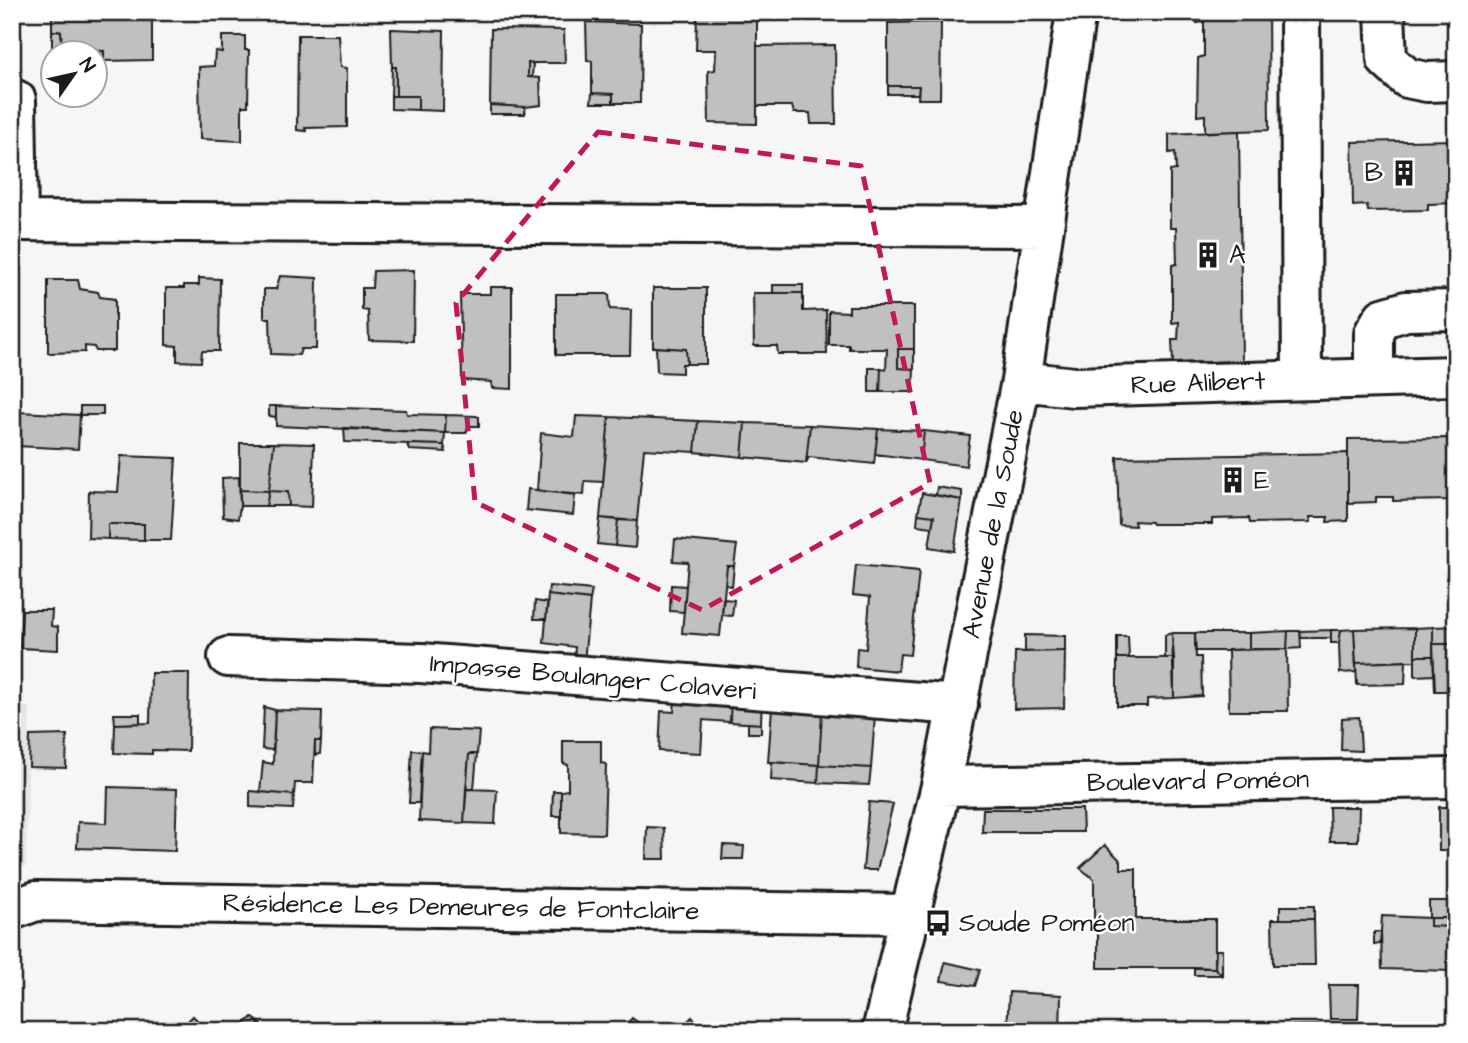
<svg xmlns="http://www.w3.org/2000/svg" width="1468" height="1043" viewBox="0 0 1468 1043" font-family="'Architects Daughter',sans-serif">
  <rect width="100%" height="100%" fill="#f6f6f6"/>
  <filter id="ink" filterUnits="userSpaceOnUse"><feTurbulence type="fractalNoise" baseFrequency=".0143" numOctaves="2"/><feDisplacementMap in="SourceGraphic" scale="14" xChannelSelector="R" yChannelSelector="G"/><feConvolveMatrix kernelMatrix="1 2 1 2 8 2 1 2 1" color-interpolation-filters="sRGB"/></filter>
  <g filter="url(#ink)">
    <path fill="#e6e6e6" d="M12,706L30,707L26,867H12Z"/>
    <path fill="#c0c0c0" stroke="#1c1c1c" stroke-width="2" d="M52,12L152,14V60L104,61V51L62,50L61,31H52Z
      M1197,12H1268L1269,130L1205,132V115L1197,116L1198,58L1204,56V22L1197,23Z
      M757,14V124L709,123L708,71L715,70L716,50H696L697,15Z
      M586,22L641,24L640,103H613V94L592,93V61L587,60Z
      M941,22L940,99H918L919,86H888V23Z
      M391,29L444,31L443,111L418,110V96H396V67H392Z
      M491,29L564,30L565,63H528V77L540,78L541,105L525,107L490,105Z
      M52,31H61L62,50L52,51Z
      M298,35H338L340,67L347,68V127L305,128L306,131L297,130Z
      M222,36H245V50H249L248,106H242V141L200,139L199,67L214,66L215,51L222,52Z
      M835,45L836,124H811L810,113H794L792,106H757V46Z
      M62,50L104,51L103,58H94V52H52V58V51Z
      M528,63L533,64L532,77H528Z
      M392,67H396V96H391Z
      M888,86H919L918,94H888Z
      M592,93L613,94V103H591Z
      M391,96H418V110L391,109Z
      M490,105L525,107V114H490Z
      M1239,131L1242,361L1173,363L1172,340H1178L1179,322L1172,323V265L1177,264L1176,228H1170V171L1176,170L1175,152L1169,153V134Z
      M1456,140V203L1428,204V210L1368,211L1367,205L1353,206L1352,142Z
      M414,270L413,341L369,340L368,311L362,310V288H372L373,271Z
      M280,276L317,278L316,349H301L299,355L271,354L270,318H264V289H276Z
      M199,278L220,279L219,351H202L201,362L177,361V346L166,345V288H184V285H199Z
      M48,280H78L80,289L98,292L100,297L115,299V351H96L94,347L85,346V352L48,353Z
      M773,285H803V293H773Z
      M490,287H512V389L492,388L491,382L462,380L460,294H490Z
      M653,288H706V364H687L686,349L653,347Z
      M753,293H803V311L826,310L827,354H778L777,346H754Z
      M556,294H609L610,309L631,310L630,355H556Z
      M849,306H914V349H898V368L914,369L913,392H880L881,368L886,369L887,349H849V345H829V311L849,312Z
      M656,347L686,349L687,364H682V373L657,372Z
      M898,349H914V369L898,368Z
      M869,368H881L880,392H869Z
      M80,406H103V415H80Z
      M269,406H276V417L269,416Z
      M276,406L406,410L407,414L446,415L445,433L276,426Z
      M12,412H18L16,446H12Z
      M18,412L80,415L78,449L16,446Z
      M446,415L476,416L479,417V426H469L466,433H445Z
      M576,416L609,417L603,482L585,481L584,495L537,491L541,433L574,437Z
      M609,417L698,421L695,452L644,449L637,521L600,518Z
      M698,421L745,423L742,457L695,452Z
      M745,423L810,425L806,463L742,457Z
      M810,425L878,429L874,464L809,457L806,463Z
      M344,428L445,433L444,445L345,442Z
      M878,429L924,431L921,460L875,454Z
      M924,431L970,436L966,466L921,460Z
      M1456,438V496H1451L1452,500L1393,501V497H1376V502L1348,503V439Z
      M240,443H274L269,491L240,490Z
      M274,443L314,444L312,507L289,506L288,492L269,491Z
      M407,444L444,445L446,452L409,450Z
      M1348,453V521L1327,522L1328,517H1310L1311,522L1250,523L1249,518L1212,519V524H1152L1151,522L1134,521L1135,526L1119,525L1117,457Z
      M121,456L176,458L171,540H144V524H108V539L88,538L89,491L118,492Z
      M239,477L240,506L238,519L223,517L222,478Z
      M937,487L962,491V500L936,495Z
      M528,489L575,495L573,515L526,510Z
      M240,490L269,491L266,506H240Z
      M269,491L288,492L289,506H266Z
      M922,493L962,500L954,551L929,547L934,516L918,514Z
      M918,514L934,516L932,527L917,525Z
      M600,518L618,520L615,546L597,544Z
      M618,520L637,521L635,548L615,546Z
      M108,524H144V540L108,539Z
      M675,539L737,545L734,566H727L720,636L682,633L688,562L673,561Z
      M856,565L919,571L910,655L900,654L898,671L856,667L857,648L866,649L870,597L853,595Z
      M727,566H734L732,586L725,585Z
      M671,585L686,586L684,612L670,611Z
      M549,586L592,590L590,600L548,595Z
      M548,595L590,600L584,662L574,661L575,647L544,643Z
      M723,599L734,600L732,616L722,615Z
      M535,601L548,603L546,619H534Z
      M22,610H52L51,626L58,627V650L20,648Z
      M1456,626V644H1433V627Z
      M1433,627V656H1415V628Z
      M1415,628V661L1356,663L1354,629Z
      M1354,629L1356,672L1340,673L1339,643L1341,630Z
      M1331,630V638H1301L1300,631Z
      M1331,630H1341L1339,643H1331Z
      M1288,631L1287,649H1249V633Z
      M1288,631H1300L1301,648L1287,649Z
      M1172,633L1174,658H1165V635Z
      M1172,633H1195L1196,657H1201L1202,696L1174,698Z
      M1195,633H1249V649L1228,650L1227,651H1195Z
      M1025,635L1065,636V651L1025,652Z
      M1117,636H1128L1129,658H1117Z
      M1433,644H1456V691H1435Z
      M1287,649L1288,711H1229L1228,650Z
      M1065,651L1064,708L1014,709L1015,652Z
      M1415,656H1433L1434,675L1415,676Z
      M1117,658H1174V698L1147,699V706H1117Z
      M1406,661L1405,684L1357,685L1356,663Z
      M151,673H189L188,751L152,750V754L114,753L115,724L150,723Z
      M676,689L731,692L730,722L703,720L701,753L659,751L661,711L674,712Z
      M731,692L762,693L761,724L730,722Z
      M264,707L275,710L273,750L262,749Z
      M772,708L822,712L819,765L768,762Z
      M275,710L322,711L321,741H315L313,783H295L294,795L260,792L263,762L273,764Z
      M822,712L875,716L871,768L819,765Z
      M114,714H140V723L115,724Z
      M1359,717L1361,751L1341,750L1342,718Z
      M748,723L761,724V733H748Z
      M429,729L479,731L477,754H469L464,823L419,821L422,751L428,752Z
      M67,735L66,768L29,767L30,736Z
      M315,741H321L320,754L315,755Z
      M563,741H601V763L606,764L604,834L561,833V791L568,790V765L563,763Z
      M412,750L422,751L419,803H409Z
      M469,754H477L474,789H466Z
      M772,762L819,765L818,783L771,780Z
      M819,765L871,768L869,785L818,783Z
      M108,787L177,789L175,851L77,848L78,822L107,823Z
      M466,789L497,790L495,824L464,823Z
      M250,791L294,795L293,809L250,807Z
      M553,791H561V816H552Z
      M869,802L893,804L877,870H863Z
      M1329,807H1359L1358,841H1330Z
      M1439,807H1456V851H1439Z
      M983,809H1082L1083,832H982Z
      M647,827L664,828L665,859H646Z
      M723,845L744,846L743,859H722Z
      M1105,845L1121,861V869H1136V919H1215V968H1098V919L1094,918V879L1080,868Z
      M1429,901H1450V918H1429Z
      M1280,906H1314V919H1280Z
      M1382,916L1430,918V926L1451,927L1452,971L1382,969L1381,931Z
      M1430,918H1450L1451,927L1430,926Z
      M1272,919H1314L1315,965H1273Z
      M1381,931L1380,944L1374,945V932Z
      M1216,950H1222V975L1215,968Z
      M945,962L980,970L975,986L941,981Z
      M1194,967L1215,968L1222,975H1194Z
      M1329,985H1359L1358,1019H1330Z
      M1009,992L1061,995L1060,1031H1007Z
      M193,1016L200,1023L191,1031H178Z
      M252,1017L260,1023L252,1031H238Z
      M692,1017L699,1025L693,1031H678Z
      M632,1018L640,1024L633,1031H620Z
      M200,1023L208,1031H191Z
      M260,1023L267,1031H252Z
      M1334,1025V1031H1273L1274,1026Z"/>
    <g fill="none" stroke-linecap="round" stroke-linejoin="round">
      <g stroke="#1c1c1c" stroke-width="44">
        <path id="minor" d="M1300,12L1302,380
          M1385,12L1387,60L1407,78L1427,82L1456,81
          M12,100H16L18,221
          M12,221L1043,227
          M1374,378V333L1383,318L1406,311L1456,310
          M1021,381L1074,387L1456,376
          M228,657L421,663L958,705
          M941,786L1456,778
          M12,910L36,901L911,914
          M882,1031L941,786L1021,381L1076,12"/>
      </g>
      <use href="#minor" stroke="#fff" stroke-width="38"/>
    </g>
  </g>
  <path fill="none" stroke="#c2185b" stroke-width="5" stroke-dasharray="14 9" stroke-linejoin="round" d="M598,132L861,166L930,483L702,610L475,502L456,303Z"/>
  <defs>
    <g id="building-bare" transform="scale(2.1)"><path d="M-4-6H4V6H1V3H-1V6H-4ZM-2.5-4.3h1.7v1.8h-1.7ZM.8-4.3h1.7v1.8H.8ZM-2.5-1h1.7V.8h-1.7ZM.8-1h1.7V.8H.8Z" fill="#1c1c1c" stroke="#fff" stroke-width="2.5" paint-order="stroke"/></g>
    <g id="bus-bare" transform="scale(2.1)"><path d="M-5-6H5V4H4V6H2V4H-2V6H-4V4H-5ZM-3.5-4V0h7V-4ZM-3.5 1.2v1.5H-2V1.2ZM2 1.2v1.5H3.5V1.2Z" fill="#1c1c1c" stroke="#fff" stroke-width="2.5" paint-order="stroke"/></g>
  </defs>
  <g fill-rule="evenodd">
    <use href="#building-bare" x="1404" y="173"/>
    <use href="#building-bare" x="1208" y="255"/>
    <use href="#building-bare" x="1233" y="480"/>
    <use href="#bus-bare" x="938" y="923"/>
  </g>
  <g text-anchor="middle" dominant-baseline="central" stroke-width="5" stroke-linejoin="round" paint-order="stroke">
    <g font-size="26" fill="#1c1c1c" stroke="#fff" text-anchor="start">
      <text x="1383" y="173" text-anchor="end">B</text>
      <text x="1229" y="255">A</text>
      <text x="1254" y="480">E</text>
      <text x="959" y="923">Soude Poméon</text>
    </g>
    <g font-size="26" fill="#1c1c1c" stroke="#fff">
      <text transform="translate(1198 383) rotate(-2)">Rue Alibert</text>
      <text transform="translate(993 524) rotate(-79)">Avenue de la Soude</text>
      <text transform="translate(593 677) rotate(5)">Impasse Boulanger Colaveri</text>
      <text transform="translate(1198 781) rotate(-1)">Boulevard Poméon</text>
      <text transform="translate(461 907) rotate(1)">Résidence Les Demeures de Fontclaire</text>
    </g>
  </g>
  <rect width="1468" height="1043" fill="none" stroke="#fff" stroke-width="42"/>
  <rect x="21" y="21" width="1426" height="1001" fill="none" stroke="#1c1c1c" stroke-width="2.5" filter="url(#ink)"/>
  <g transform="translate(74 74) rotate(56)"><circle r="33" fill="#ffffff" stroke="#a4a4a4" stroke-width="2"/>
  <path d="M0-5L12 26L0 18L-12 26Z" fill="#1c1c1c"/>
  <text y="-10" font-size="19" font-weight="bold" text-anchor="middle" fill="#1c1c1c">N</text>
  </g>
</svg>
